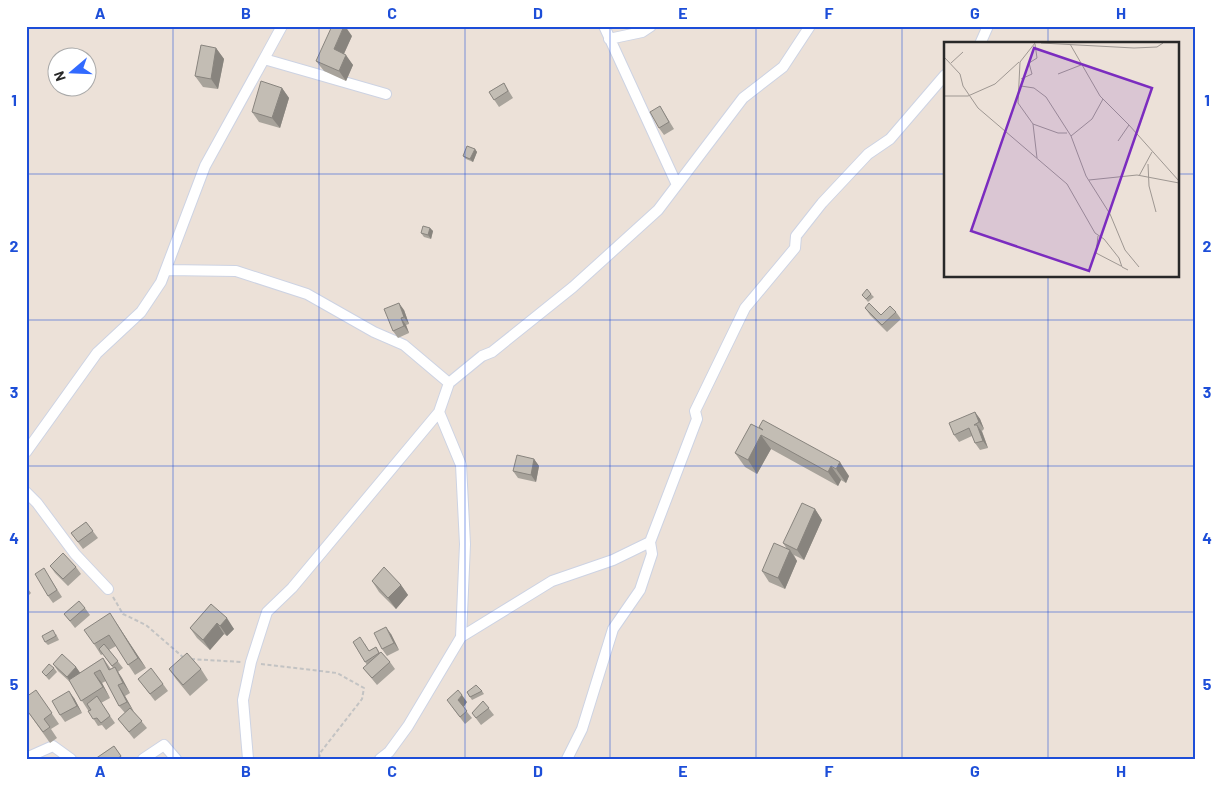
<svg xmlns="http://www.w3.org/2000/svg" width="1221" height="785" viewBox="0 0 1221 785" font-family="Barlow,sans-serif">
  <rect width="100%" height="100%" fill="#ece1d8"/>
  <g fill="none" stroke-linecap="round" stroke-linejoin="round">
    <g stroke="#cdd3e3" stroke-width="12">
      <path id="street" d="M282,26L264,59L386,94
        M604,26L677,185
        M609,39L642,32L651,26
        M980,44L988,26
        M167,270L236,271L307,294L374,332L404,345L449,383
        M439,412L461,465L465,544L461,637
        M26,452L97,353L141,312L161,282L205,166L264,59
        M26,492L37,503L75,554L108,589
        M26,758L53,746L71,759
        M143,759L164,745L176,759
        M248,759L243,700L251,662L267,612L292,588L439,412L449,383L482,356L492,352L573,287L658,210L743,98L783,67L810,26
        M380,759L389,752L408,726L461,637L552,581L613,560L650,542
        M567,759L582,729L613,629L640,590L652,554L650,542L697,419L695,411L745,308L795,248L796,236L822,203L868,154L890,139L945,75"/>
    </g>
    <path stroke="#c3c3c3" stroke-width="2" stroke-dasharray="4 2.5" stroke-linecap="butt" d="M113,597L123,614L146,625L184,658
      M191,659L241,662
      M261,664L337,673L364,688L362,699L320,753L319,759"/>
    <use href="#street" stroke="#fff" stroke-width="10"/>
  </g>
  <path fill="#a8a39b" d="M352,36L344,54L353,65L346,81L324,71L316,61Z
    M216,48L224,59L218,89L203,87L195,76Z
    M504,83L513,98L499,107L489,92Z
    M282,88L289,98L280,128L259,122L252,112Z
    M660,106L674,129L664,135L659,128Z
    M475,149L477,152L473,162L466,159L463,156Z
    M430,228L433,231L431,239L424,237L421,233Z
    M871,294L874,297L868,302L862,295Z
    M865,308L881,315L896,312L901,319L887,332L870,315Z
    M404,310L409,324L406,325L409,333L398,338L393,331Z
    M975,412L980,419L984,429L982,431L988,448L980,450L975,443L972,436L959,442L954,435Z
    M759,427L849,476L846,483L841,480L838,486L771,449L757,474L745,467L735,453L760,429Z
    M534,459L539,466L536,482L518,478L513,471Z
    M815,509L822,520L804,560L794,555L797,561L785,589L769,582L762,571L787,549L783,543Z
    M86,522L98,538L83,549L71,533Z
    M50,566L76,567L81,574L68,586L55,573Z
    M48,575L62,597L53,603L48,596Z
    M372,581L401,585L408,595L396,609L379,592Z
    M26,586L31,593L26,598Z
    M211,604L234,629L227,636L224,634L210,650L197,638L190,628Z
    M85,608L90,615L75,628L64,614Z
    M117,624L146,668L135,675L116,646L109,650L123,668L118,672L130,693L125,696L134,712L147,728L134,739L118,719L125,713L119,706L106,681L102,683L110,698L101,703L115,723L106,730L102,725L98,726L70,682L58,671L53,664L76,667L80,673L103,658L111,669L113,668L103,654L101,655L94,644Z
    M56,634L59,640L48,645L45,642Z
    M391,634L399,650L387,656L382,649Z
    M353,642L365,644L369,651L376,647L380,653L390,662L395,669L377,685L363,668L367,665Z
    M54,668L57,672L49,680L42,672Z
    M169,669H201L208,680L190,696L176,679Z
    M138,679L163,684L168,691L155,701Z
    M36,690L59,724L51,729L57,738L50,743L26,709Z
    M482,691L484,694L472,700L467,692Z
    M74,698L82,713L65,722L60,715Z
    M483,701L494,715L481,725L472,713Z
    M467,702L463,707L472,718L465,724L452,707Z
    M114,746L123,759H95Z"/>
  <path fill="#88847e" d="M344,26H345L352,36L341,60L334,49Z
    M216,48L224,59L218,89L211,79Z
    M346,55L353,65L346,81L339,71Z
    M282,88L289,98L280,128L272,118Z
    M475,149L477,152L473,162L470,159Z
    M430,228L433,231L431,239L428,235Z
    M399,303L404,310L409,324L404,317Z
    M401,318L406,325L409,333L404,326Z
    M975,412L980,419L984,429L979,422Z
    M977,425L982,432L988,448L983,441Z
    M761,435L771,449L757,474L748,460Z
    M534,459L539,466L536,482L531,475Z
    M840,462L849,476L846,483L836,469Z
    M831,466L841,480L838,486L828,472Z
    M815,509L822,520L804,560L797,550Z
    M790,550L797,561L785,589L778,578Z
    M401,585L408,595L396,609L388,598Z
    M110,613L117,624L146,668L138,658Z
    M227,618L234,629L227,636L220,626Z
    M217,623L224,634L210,650L203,640Z
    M386,627L391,634L399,650L394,643Z
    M76,667L81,674L72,684L67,677Z
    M115,667L122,678L130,693L123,683Z
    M94,673L102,683L110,698L103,687Z
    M118,685L125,696L134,712L127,702Z
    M69,691L74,698L82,713L77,706Z
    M462,695L467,702L463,708L458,700Z"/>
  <path fill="#c3bdb4" stroke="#88847e" d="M332,26H344L334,49L346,55L339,71L316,61Z
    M201,45L216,48L211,79L195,76Z
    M261,81L282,88L272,118L252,112Z
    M504,83L508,91L494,100L489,92Z
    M660,106L669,122L659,128L650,112Z
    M467,146L475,149L470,159L463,156Z
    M423,226L430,228L428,235L421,233Z
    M867,289L871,294L866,299L862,295Z
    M399,303L404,317L401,318L404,326L393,331L384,309Z
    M869,303L881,315L890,306L896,312L882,325L865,308Z
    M975,412L979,422L974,425H977L983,441L975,443L969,428L954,435L949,423Z
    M763,420L840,462L836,469L831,466L828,472L761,435L748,460L735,453L751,424L763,430L759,427Z
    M517,455L534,459L531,475L513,471Z
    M802,503L815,509L797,550L783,543Z
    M86,522L93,531L78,542L71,533Z
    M774,543L790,550L778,578L762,571Z
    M63,553L76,567L63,579L50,566Z
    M384,567L401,585L388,598L372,581Z
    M44,568L57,590L48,596L35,574Z
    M79,601L85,608L70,621L64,614Z
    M211,604L227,618L220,626L217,623L203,640L190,628Z
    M110,613L138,658L128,665L109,635L94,644L84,630Z
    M386,627L394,643L382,649L374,633Z
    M53,630L56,636L45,642L42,636Z
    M360,637L369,651L376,647L379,653L365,662L353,642Z
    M104,644L118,661L112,666L99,649Z
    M381,652L390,662L372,678L363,668Z
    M187,653L201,669L183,685L169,669Z
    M62,654L76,667L67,677L53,664Z
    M103,658L109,670L115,667L123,683L118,685L127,702L119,706L100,670L94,673L103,687L81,701L69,680Z
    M49,664L54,668L46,676L42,672Z
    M151,668L163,684L150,694L138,679Z
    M476,685L482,691L470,697L467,692Z
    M36,690L52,713L44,719L50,727L43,732L26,709V697Z
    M458,690L462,695L458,700L467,711L460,717L447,700Z
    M69,691L77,706L60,715L52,701Z
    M97,696L110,716L101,723L97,718L93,719L88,711L91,710L87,704Z
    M483,701L489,708L476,718L472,713Z
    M130,708L142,721L129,732L118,719Z
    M114,746L121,756L117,759H95Z"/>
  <path fill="none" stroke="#1d4ed8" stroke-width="1" stroke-opacity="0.55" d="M173,26V759M319,26V759M465,26V759M610,26V759M756,26V759M902,26V759M1048,26V44M26,174H945M1177,174H1195M1048,276V759M26,320H1195M26,466H1195M26,612H1195"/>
  <g transform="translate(944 42)">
    <rect width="235" height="235" fill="#ece1d8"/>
    <path fill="none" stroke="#9e9792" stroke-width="1" d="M91,1L76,20L74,61L89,82L93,116M97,1L190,6L213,5L219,1M126,2L156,54L185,83M1,16L16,32L19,44L34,66L123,142L151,191L160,197L175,216L178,225L184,228M7,21L19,10M114,32L137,23M77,37L88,32L85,21L93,16L91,2M77,44L90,46L102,55L127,94L142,134L166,172L181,208L195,225M0,54H24L51,42L75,20M89,82L114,91H123M127,94L148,77L159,57M174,99L185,83L235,139M204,122L205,144L212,170M195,134L208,110M145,138L193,133L235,141M154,194L152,211L177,224"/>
    <path fill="#7b2cbf" fill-opacity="0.15" stroke="#7b2cbf" stroke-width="2.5" d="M90,6L208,46L145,229L27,189Z"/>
    <rect width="235" height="235" fill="none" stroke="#282828" stroke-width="2.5"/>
  </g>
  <rect width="1221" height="785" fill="none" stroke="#ffffff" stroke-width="55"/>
  <g transform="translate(72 72) rotate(251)"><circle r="24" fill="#ffffff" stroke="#a9a9a9"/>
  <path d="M0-4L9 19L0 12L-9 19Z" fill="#326aff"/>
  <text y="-8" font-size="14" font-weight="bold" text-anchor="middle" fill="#282828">N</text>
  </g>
  <rect x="28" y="28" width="1166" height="730" fill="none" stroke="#1d4ed8" stroke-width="2"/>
  <g font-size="16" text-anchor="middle" font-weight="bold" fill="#1d4ed8">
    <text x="100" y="19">A</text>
    <text x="246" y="19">B</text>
    <text x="392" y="19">C</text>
    <text x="538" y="19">D</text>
    <text x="683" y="19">E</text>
    <text x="829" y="19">F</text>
    <text x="975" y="19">G</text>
    <text x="1121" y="19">H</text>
    <text x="14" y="106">1</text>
    <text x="1207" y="106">1</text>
    <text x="14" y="252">2</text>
    <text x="1207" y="252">2</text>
    <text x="14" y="398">3</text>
    <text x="1207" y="398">3</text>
    <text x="14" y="544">4</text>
    <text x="1207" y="544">4</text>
    <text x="14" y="690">5</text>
    <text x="1207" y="690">5</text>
    <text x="100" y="777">A</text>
    <text x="246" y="777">B</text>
    <text x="392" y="777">C</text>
    <text x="538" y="777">D</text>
    <text x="683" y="777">E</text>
    <text x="829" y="777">F</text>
    <text x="975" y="777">G</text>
    <text x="1121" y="777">H</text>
  </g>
</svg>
